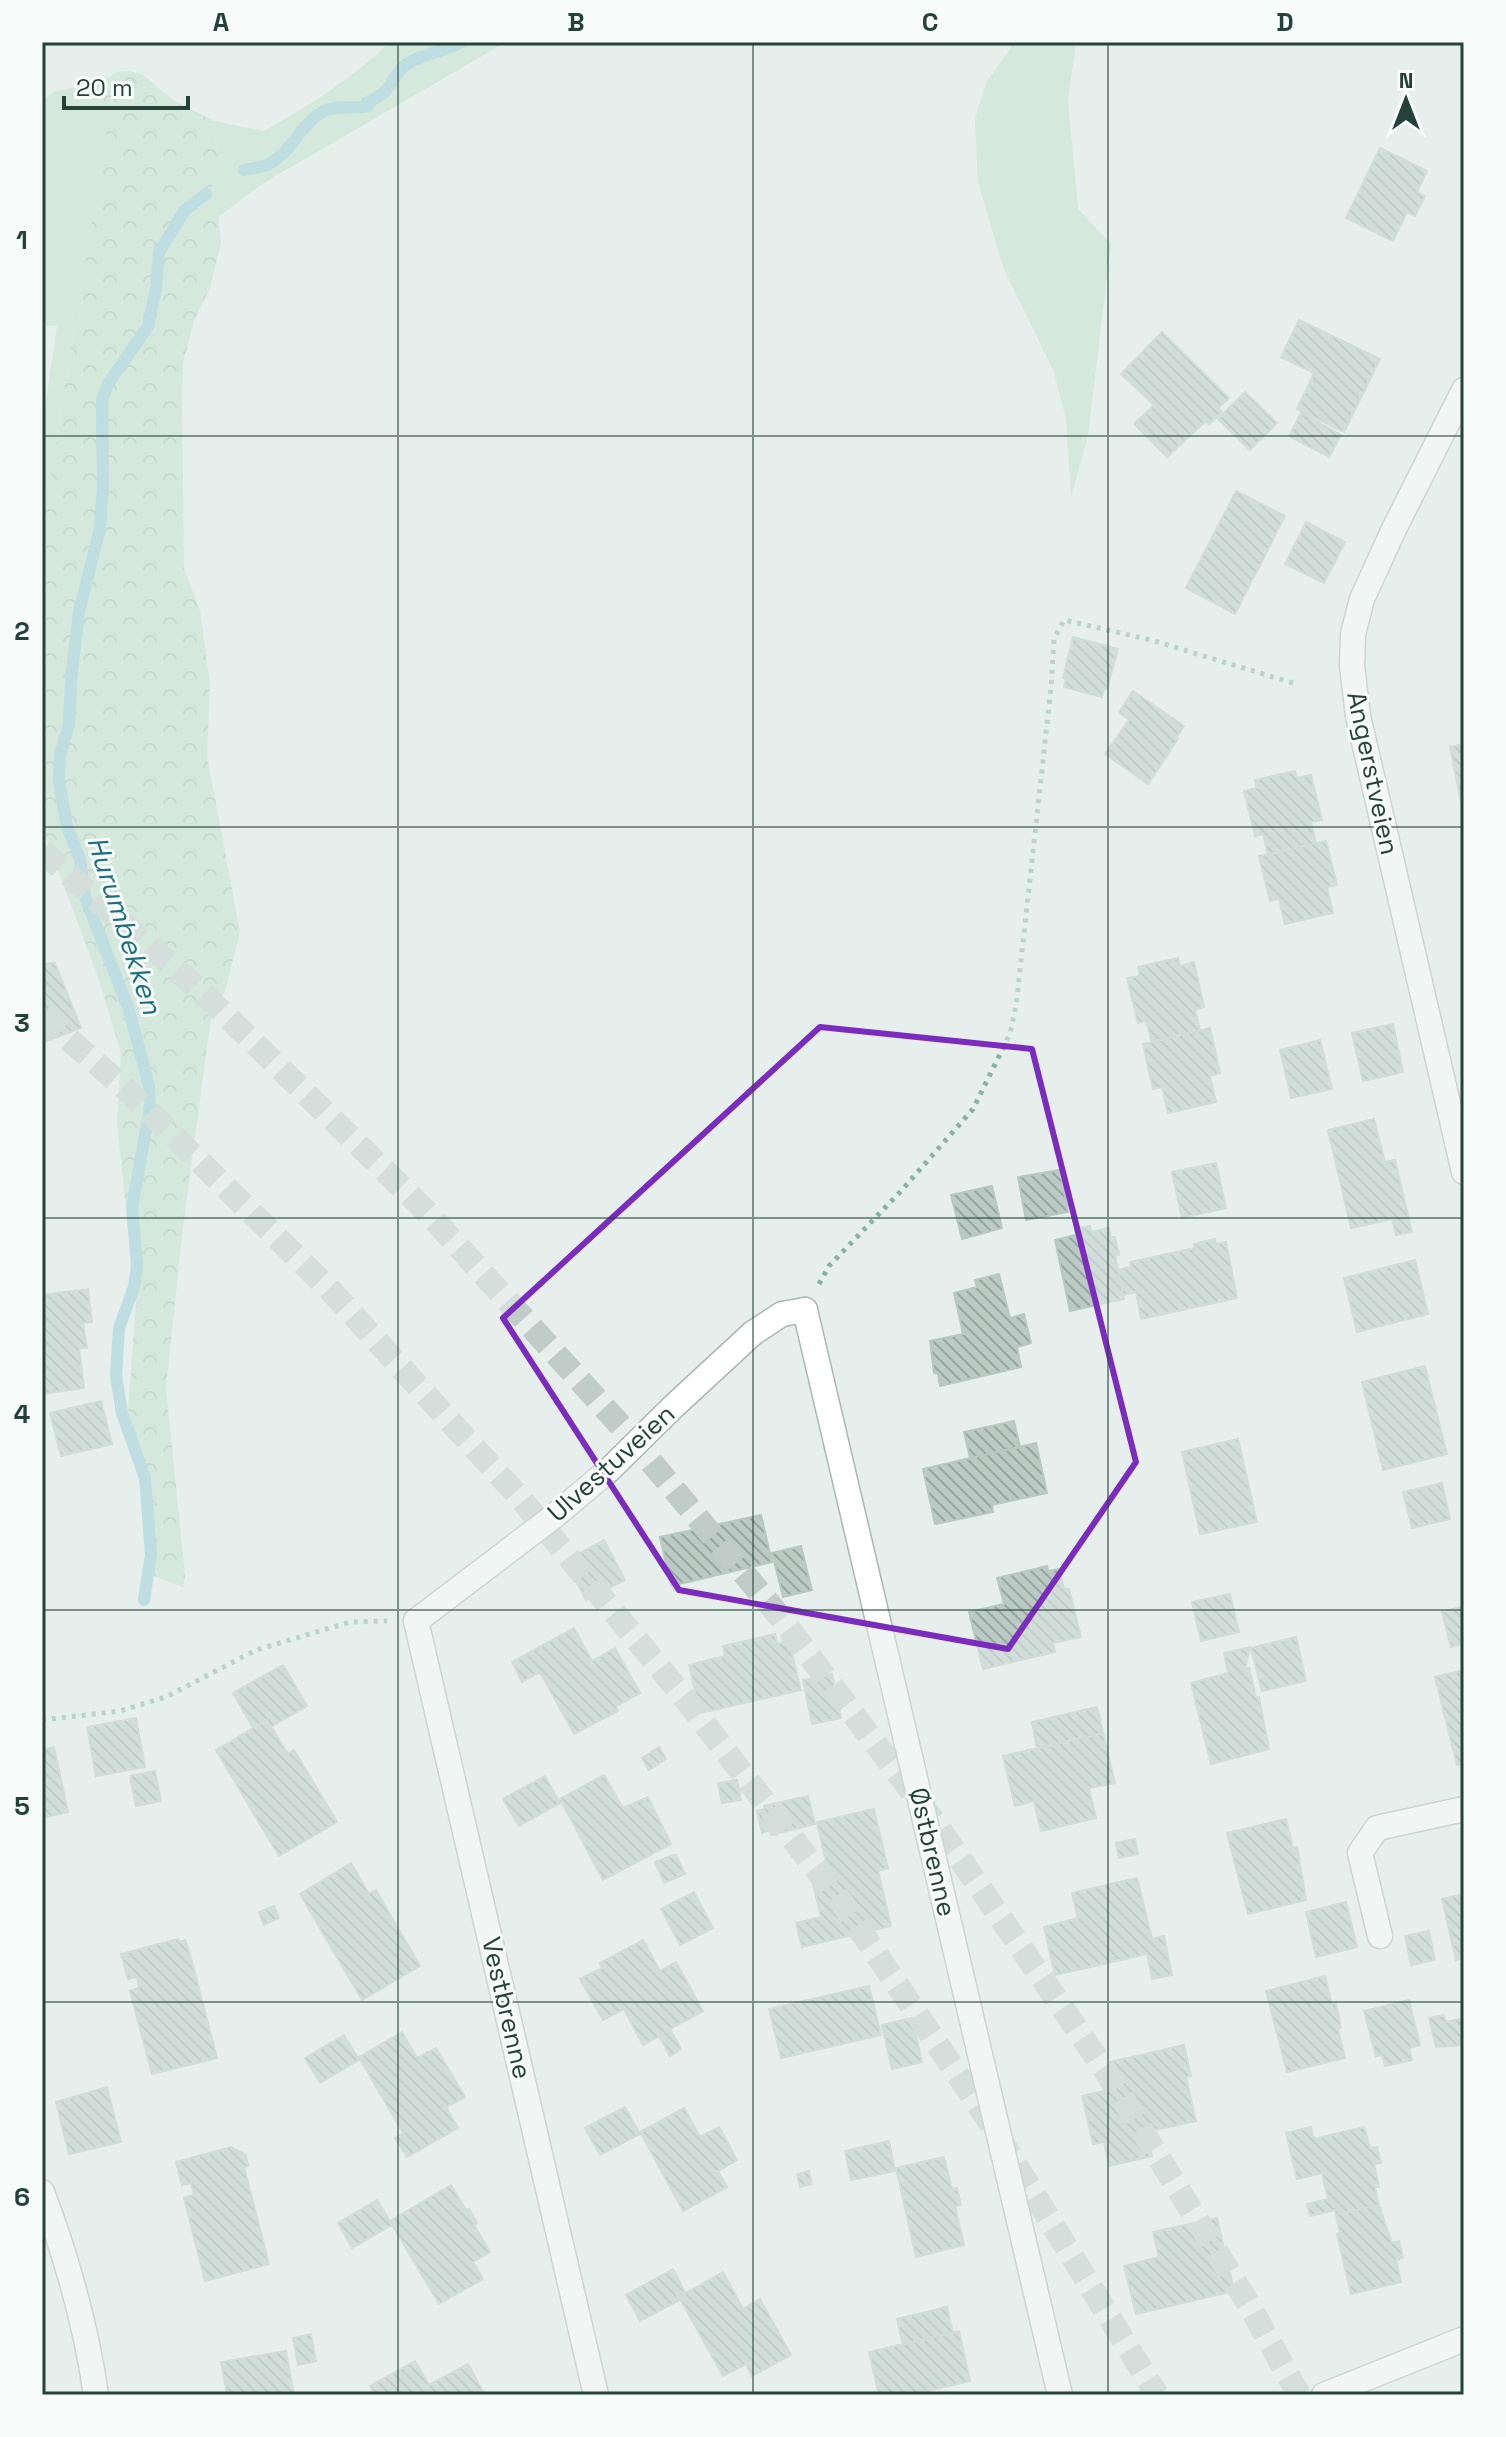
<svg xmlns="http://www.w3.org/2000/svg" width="1506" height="2437" viewBox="0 0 1506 2437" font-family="'Space Grotesk',sans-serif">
  <defs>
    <pattern id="forest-crowns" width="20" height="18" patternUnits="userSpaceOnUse" patternTransform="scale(2)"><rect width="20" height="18" fill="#bfe0c8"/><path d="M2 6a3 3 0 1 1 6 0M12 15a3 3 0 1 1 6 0" fill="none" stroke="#a4c1ad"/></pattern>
    <pattern id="building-back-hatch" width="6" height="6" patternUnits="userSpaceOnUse" patternTransform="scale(2)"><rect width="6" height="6" fill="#bbcac4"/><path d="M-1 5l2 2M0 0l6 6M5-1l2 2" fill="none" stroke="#98a6a0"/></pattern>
  </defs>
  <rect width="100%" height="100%" fill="#e6efeb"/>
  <path fill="#bfe0c8" d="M390,42H506L262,184L218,217L210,201L217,155L214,121L264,131C310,105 352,79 390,42Z
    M1015,42H1076L1068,100L1078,209L1111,244L1088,435L1071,498L1066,419L1054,372L1003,267L978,182L975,119L986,83Z
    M102,82L107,128L42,527V429L57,326L42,325V100L56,91Z"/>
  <path fill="url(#forest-crowns)" d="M130,71L143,75L173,100L214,121L217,155L210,201L218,217L221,242L210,288L194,321L183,363L182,399L184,569L200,610L210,684L207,756L240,932L225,991L211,1018L183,1227L166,1387L185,1576L183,1587L141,1571L147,1555L143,1502L128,1409L136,1303L117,1123L121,1053L100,983L42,826V527L107,128L102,82L117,72Z"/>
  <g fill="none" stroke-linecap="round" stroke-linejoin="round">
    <path stroke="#8ec9d4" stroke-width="12" d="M244,170C252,168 262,168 269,164C292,152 301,123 324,111C338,104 353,110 368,106L367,102C393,92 387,83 403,67C415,56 445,51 462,42
      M144,1600L151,1555L145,1478L122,1413L116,1376L119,1328L134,1287L137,1265L132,1208L150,1108L149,1086L129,1010L85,897L80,859L67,827L59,781L60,755L69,724L71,680L79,612L100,528L103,486L102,400L108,384L148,326L156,289L159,252L185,210L206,194"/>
  </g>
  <path fill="url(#building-back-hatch)" stroke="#b8c9c2" stroke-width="2" d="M1380,148L1427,171L1417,192L1425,196L1415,216L1407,212L1393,241L1346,218Z
    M1299,320L1380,359L1344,432L1297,409L1314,373L1281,357Z
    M1162,332L1229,398L1218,408L1222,412L1209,424L1206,421L1167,457L1134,424L1154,405L1121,374Z
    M1245,392L1277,423L1250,450L1218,419Z
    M1301,413L1341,435L1329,457L1289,436Z
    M1236,491L1285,516L1235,614L1186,588Z
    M1306,522L1345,542L1324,583L1285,564Z
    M1073,637L1118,649L1107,689H1104L1102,697L1064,687L1066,678H1063Z
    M1133,691L1184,726L1176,738L1178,739L1148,784L1105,754L1129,720L1119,712Z
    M1464,744V818L1450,747Z
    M1295,771L1297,778L1311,775L1322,820L1311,822L1316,843L1268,854L1263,834L1255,836L1244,791L1257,788L1255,780Z
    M1326,841L1337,885L1327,887L1333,913L1285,924L1279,899L1270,901L1259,856Z
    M1178,958L1180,966L1194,962L1204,1007L1195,1010L1200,1030L1152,1042L1146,1021L1138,1023L1127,978L1140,976L1138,967Z
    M55,963L81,1028L42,1043V964Z
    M1393,1024L1403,1072L1363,1081L1352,1033Z
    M1210,1028L1220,1073L1210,1076L1216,1102L1168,1113L1162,1087L1153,1089L1143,1044Z
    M1320,1040L1332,1089L1291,1098L1280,1050Z
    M1374,1119L1385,1162L1395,1160L1412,1232L1396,1235L1392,1219L1351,1228L1328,1130Z
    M1216,1163L1226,1208L1182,1218L1172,1172Z
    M1060,1170L1068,1212L1026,1220L1018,1177Z
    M992,1186L1002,1228L962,1239L951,1195Z
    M1090,1226L1091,1232L1109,1228L1111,1237H1115L1119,1255H1115L1124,1299L1070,1311L1055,1240L1076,1235L1075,1229Z
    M1215,1239L1216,1244L1226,1242L1237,1298L1141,1319L1136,1292L1123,1295L1118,1270L1131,1267L1130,1262L1195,1248L1194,1244Z
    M1415,1260L1428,1314L1357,1332L1344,1278Z
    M999,1274L1010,1318L1024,1314L1031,1343L1017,1347L1021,1367L940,1386L938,1374L934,1373L930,1341L963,1334L954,1293L977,1287L975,1280Z
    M88,1289L92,1322L83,1323L87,1348H79L84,1388L42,1394V1295Z
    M1425,1366L1447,1454L1383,1470L1362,1382Z
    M101,1401L112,1444L61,1456L50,1413Z
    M1014,1421L1020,1447L970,1458L964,1432Z
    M1238,1439L1257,1522L1200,1534L1182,1452Z
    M1036,1443L1047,1493L992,1505L993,1512L935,1524L923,1469Z
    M1442,1483L1450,1519L1412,1528L1403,1492Z
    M761,1515L772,1562L671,1586L660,1537Z
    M604,1540L625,1580L586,1600L565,1561Z
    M801,1546L812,1590L783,1597L772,1553Z
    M1047,1566L1048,1571L1059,1569L1064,1589H1069L1081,1637L1053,1643L1055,1652L983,1669L969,1612L1004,1604L997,1578Z
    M1230,1594L1239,1632L1201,1641L1192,1602Z
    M1464,1606V1651L1462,1644L1451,1647L1442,1612Z
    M574,1628L592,1661L615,1648L640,1693L616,1706L618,1711L574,1734L540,1672L522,1682L512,1662Z
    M775,1634L777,1644L789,1641L801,1690L700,1713L689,1665L725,1656L723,1646Z
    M1296,1637L1306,1681L1262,1691L1251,1648Z
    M1250,1647L1245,1669L1249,1668L1256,1697H1259L1269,1749L1211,1764L1191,1683L1228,1673L1224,1653Z
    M283,1665L307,1706L271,1727L267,1720L253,1728L233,1693Z
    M1464,1670V1764L1457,1765L1435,1677Z
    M832,1674L841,1718L812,1724L803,1680Z
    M1097,1707L1103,1733L1037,1749L1032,1722Z
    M136,1718L145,1767L96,1776L87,1727Z
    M267,1720L288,1754L294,1750L337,1822L279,1856L216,1750Z
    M1103,1733L1115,1783L1089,1788L1096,1818L1041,1831L1034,1801L1015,1806L1003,1756Z
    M54,1747L68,1812L42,1818V1750Z
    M659,1747L666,1759L649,1770L642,1758Z
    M155,1771L161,1801L136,1806L130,1776Z
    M604,1775L623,1808L648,1797L671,1844L603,1880L560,1799Z
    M545,1776L560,1803L519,1826L503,1799Z
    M737,1780L741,1800L722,1803L718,1783Z
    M808,1796L815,1824L771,1835L770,1830L762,1833L757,1811L765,1809L764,1806Z
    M874,1809L888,1868L878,1871L891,1926L802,1947L796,1923L821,1917L812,1880L829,1876L817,1822Z
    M1286,1819L1293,1848L1297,1847L1306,1900L1248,1914L1227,1833Z
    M1135,1839L1138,1854L1119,1858L1116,1843Z
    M673,1855H676L685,1874L664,1883L655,1862Z
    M351,1863L369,1894L376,1890L420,1966L362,2000L300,1894Z
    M1137,1878L1152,1939L1164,1936L1172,1975L1152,1979L1147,1954L1055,1975L1044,1927L1078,1918L1072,1893Z
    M694,1892L713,1928L680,1945L661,1909Z
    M1463,1892H1464V1958L1456,1960L1442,1899L1464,1894Z
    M1346,1902L1357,1947L1316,1957L1306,1912Z
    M274,1906L279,1918L264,1925L259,1912Z
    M1429,1931L1435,1960L1411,1965L1405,1936Z
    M178,1939L179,1942L185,1940L191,1958L217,2058L152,2074L130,1991L139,1988L137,1977L128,1979L121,1954Z
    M643,1940L660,1971L676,1962L703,2011L670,2029L681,2049L670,2056L659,2036L643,2045L624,2009L603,2020L580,1979L602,1968L600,1963Z
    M1325,1976L1332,2004H1336L1341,2027L1338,2029L1345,2058L1287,2072L1266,1991Z
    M869,1986L881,2035L781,2058L769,2009Z
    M1409,2000L1420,2045L1409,2048L1412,2060L1385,2066L1382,2055L1376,2056L1364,2011Z
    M1444,2015L1446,2022L1464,2018V2045L1436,2047L1429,2018Z
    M912,2018L922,2062L892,2069L882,2025Z
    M402,2032L417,2058L436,2048L465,2097L446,2107L458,2128L407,2157L395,2138L403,2133L359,2057Z
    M344,2035L359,2060L320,2083L305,2058Z
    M1184,2045L1191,2076L1186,2077L1196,2121L1146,2132L1152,2156L1109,2166L1104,2142L1093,2144L1082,2096L1116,2088L1110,2062Z
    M107,2087L121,2142L69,2154L56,2102Z
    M625,2107L640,2134L600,2155L585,2128Z
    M684,2108L700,2137L719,2127L737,2160L718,2171L727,2187L683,2211L640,2132Z
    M1311,2127L1314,2139L1364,2127L1370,2148L1377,2147L1381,2163L1374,2164L1379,2187H1375L1379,2205L1336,2215L1335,2210L1310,2216L1307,2204L1328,2199L1322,2173L1297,2179L1286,2133Z
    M889,2141L895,2171L851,2180L845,2151Z
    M231,2147L246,2155L248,2166L244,2167L269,2264L205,2281L184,2198L194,2195L191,2183L182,2185L176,2162Z
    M944,2157L952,2189L957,2188L961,2205L955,2206L964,2245L916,2257L896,2168Z
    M809,2171L812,2184L800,2187L797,2174Z
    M451,2185L466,2210L469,2209L477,2223L474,2225L490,2252L473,2262L483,2279L439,2304L390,2221Z
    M377,2200L392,2225L352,2248L338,2223Z
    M1379,2205L1392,2243L1399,2241L1403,2258L1396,2260L1401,2282L1351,2294L1337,2234L1340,2233L1336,2215Z
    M1217,2218L1234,2291L1136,2314L1124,2266L1159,2257L1153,2232Z
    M673,2269L685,2292L677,2296L680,2300L640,2321L626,2295Z
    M723,2272L743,2309L760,2299L791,2355L752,2376L746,2364L723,2376L679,2297Z
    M947,2307L953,2333L903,2345L897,2319Z
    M959,2331L970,2381L923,2392V2395H879L869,2352Z
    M311,2334L316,2361L298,2365L293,2338Z
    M286,2351L294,2395H227L221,2362Z
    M415,2361L429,2385L468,2364L485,2395H375L370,2386Z"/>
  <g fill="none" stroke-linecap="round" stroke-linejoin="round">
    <path stroke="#bfccc8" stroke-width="24" stroke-dasharray="24 12" stroke-linecap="butt" d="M42,851L206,996L427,1212L622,1427L781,1618L939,1828L1107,2073L1248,2303L1299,2395
      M42,1016L127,1090L332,1292L521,1499L687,1701L842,1903L989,2121L1157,2395"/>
    <g stroke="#a8b8b2" stroke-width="27">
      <path id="service" d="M416,1621L553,1517L609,1470L674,1406L753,1333L782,1314L805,1310
        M1380,1936L1360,1853L1377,1828L1464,1809"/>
    </g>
    <g stroke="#a8b8b2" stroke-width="27">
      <path id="minor" d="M1464,390L1394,529L1362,599L1353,634L1352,666L1358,716L1464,1172
        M805,1310L1060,2395
        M416,1621L596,2395
        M42,2192C67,2258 86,2325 96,2395
        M1324,2395L1464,2339"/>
    </g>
    <path stroke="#86b3a5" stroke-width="5" stroke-dasharray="4 6" stroke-linecap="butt" d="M819,1284L829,1266L901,1191L973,1109L1010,1034L1016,1006L1051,688L1054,639L1064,620L1151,640L1293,683
      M42,1720L120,1711L166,1697L256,1650L350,1622L387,1621"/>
    <use href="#service" stroke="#fff" stroke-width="24"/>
    <use href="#minor" stroke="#fff" stroke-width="24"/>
  </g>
  <path d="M0 0H1506V2437H0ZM820,1027L1032,1049L1136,1462L1008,1649L679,1590L503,1318Z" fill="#e6efeb" fill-opacity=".55" fill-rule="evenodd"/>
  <path fill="none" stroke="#7b2cbf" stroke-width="6" stroke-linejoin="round" d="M820,1027L1032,1049L1136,1462L1008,1649L679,1590L503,1318Z"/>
  <path fill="none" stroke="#24423a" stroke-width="2" stroke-opacity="0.55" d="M398,42V2395M753,42V2395M1108,42V2395M42,436H1464M42,827H1464M42,1218H1464M42,1610H1464M42,2002H1464"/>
  <g text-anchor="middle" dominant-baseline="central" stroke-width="6" stroke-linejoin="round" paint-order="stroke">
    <g font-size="26" fill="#24423a" stroke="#f7fbf9">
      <text transform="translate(1373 773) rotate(78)">Angerstveien</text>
      <text transform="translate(611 1463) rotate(-42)">Ulvestuveien</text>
      <text transform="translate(933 1852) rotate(77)">Østbrenne</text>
      <text transform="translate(507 2008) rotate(77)">Vestbrenne</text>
    </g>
    <g font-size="28" font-style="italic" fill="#1c6f80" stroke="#f7fbf9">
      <text transform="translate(125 925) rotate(72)">Hurumbekken</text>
    </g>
  </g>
  <rect width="1506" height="2437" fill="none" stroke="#f7fbf9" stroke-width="88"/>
  <g transform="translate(1406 100)" stroke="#f7fbf9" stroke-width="6" paint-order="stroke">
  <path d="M0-6L14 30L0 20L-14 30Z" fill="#24423a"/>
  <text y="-12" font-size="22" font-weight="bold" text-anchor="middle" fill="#24423a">N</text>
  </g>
  <path d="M64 96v12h124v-12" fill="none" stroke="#24423a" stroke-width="4"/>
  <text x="76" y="96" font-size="24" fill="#24423a" stroke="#f7fbf9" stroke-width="6" paint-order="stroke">20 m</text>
  <rect x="44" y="44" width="1418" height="2349" fill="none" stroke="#24423a" stroke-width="3"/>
  <g font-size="26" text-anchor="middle" font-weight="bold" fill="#24423a">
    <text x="221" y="31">A</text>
    <text x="576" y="31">B</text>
    <text x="930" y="31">C</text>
    <text x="1285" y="31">D</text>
    <text x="22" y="249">1</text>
    <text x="22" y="640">2</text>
    <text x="22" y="1032">3</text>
    <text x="22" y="1423">4</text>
    <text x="22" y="1815">5</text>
    <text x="22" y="2206">6</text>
  </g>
</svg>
